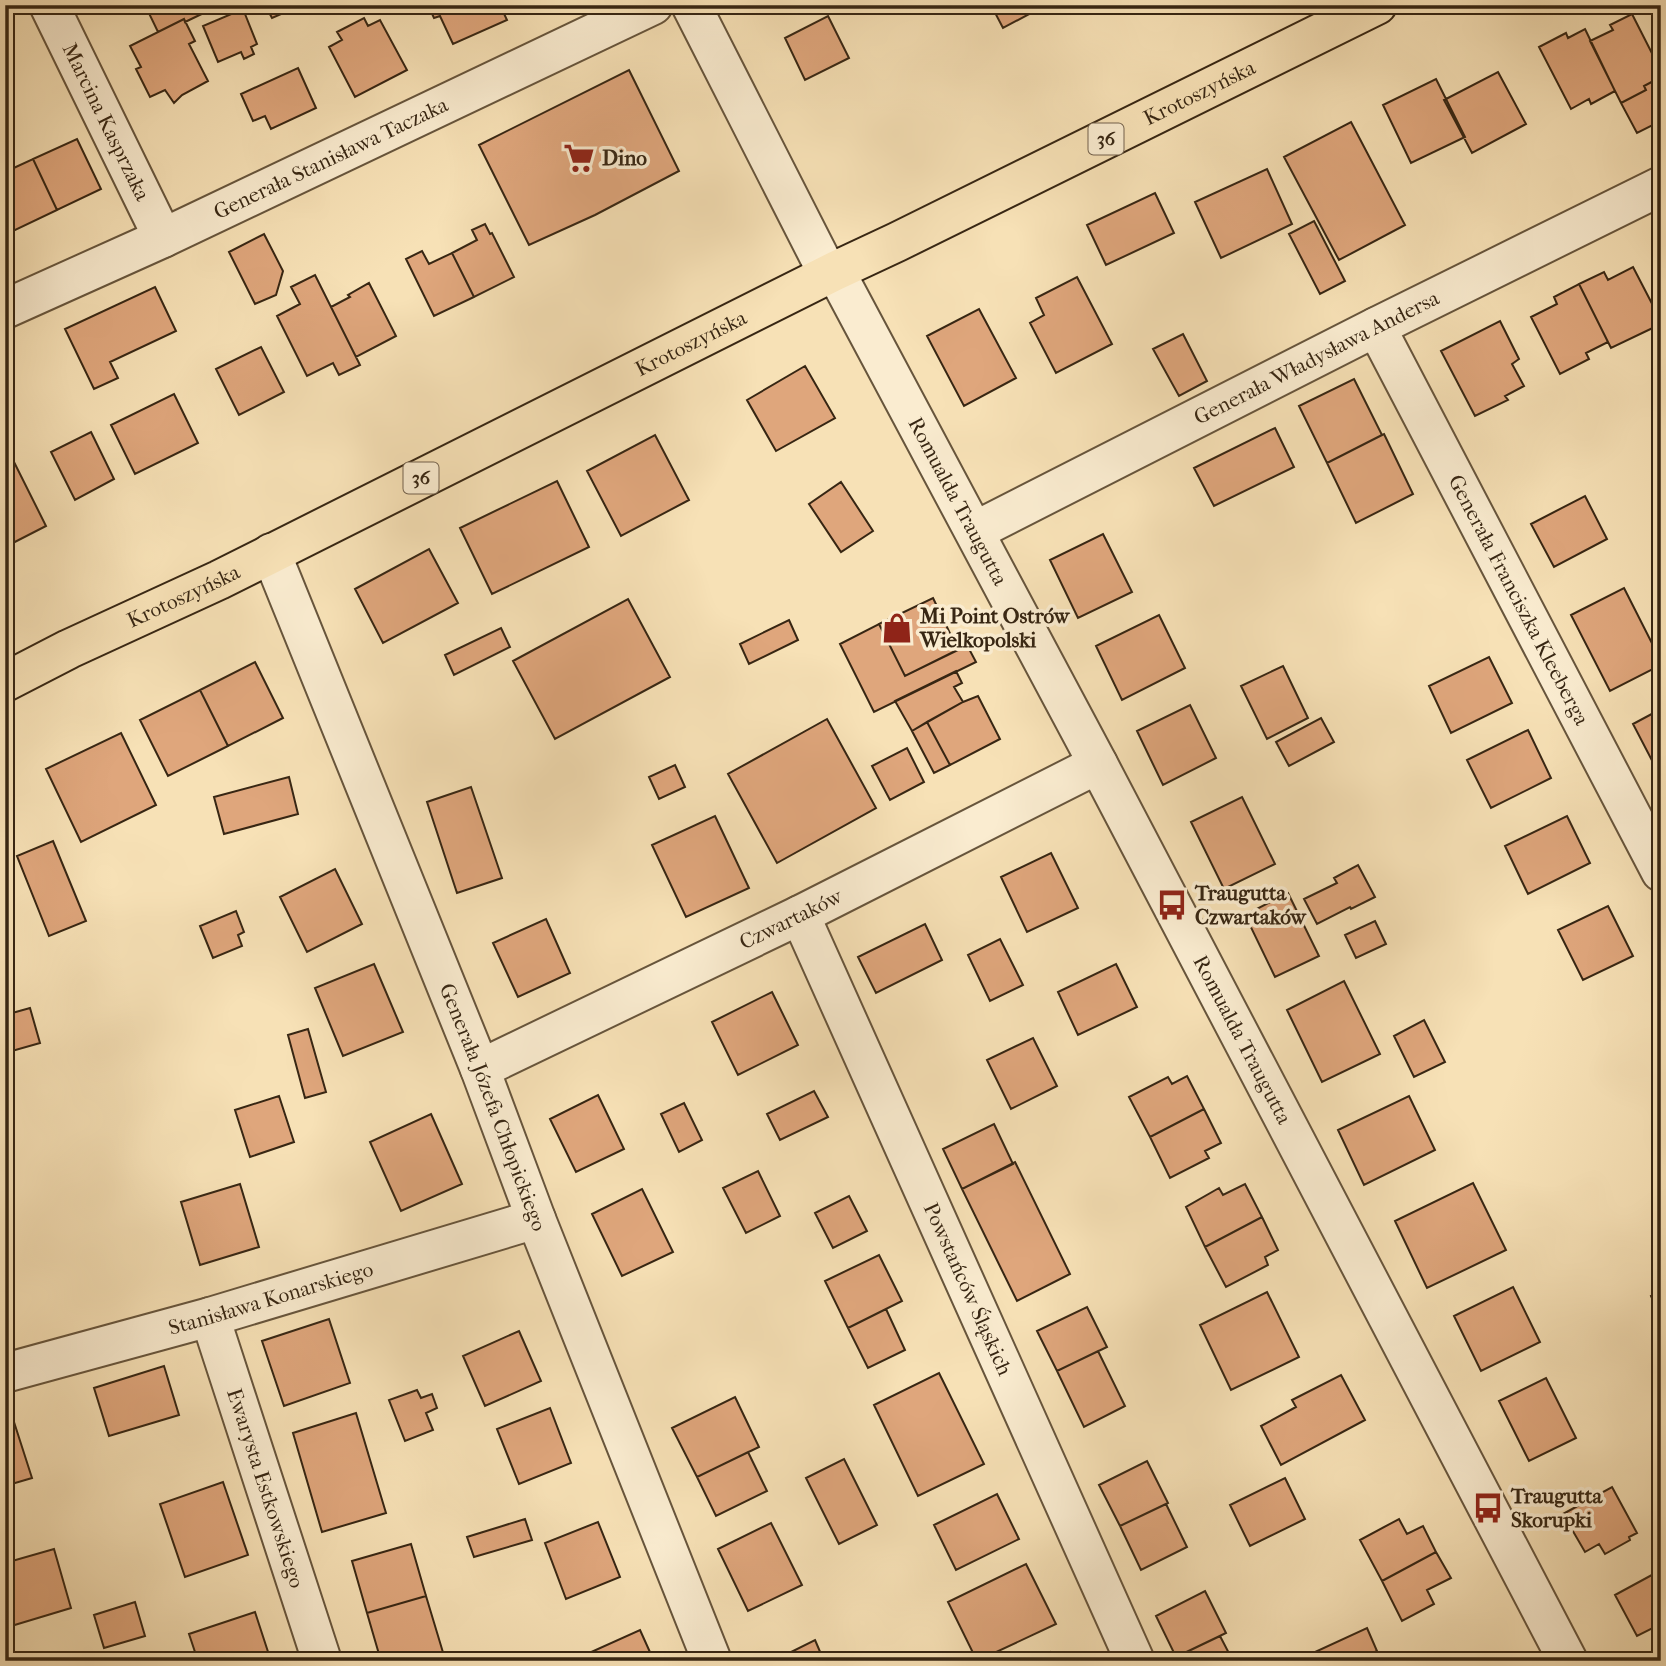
<svg xmlns="http://www.w3.org/2000/svg" width="1666" height="1666" viewBox="0 0 1666 1666" font-family="'IM FELL French Canon',serif">
  <rect width="100%" height="100%" fill="#f7e1b6"/>
  <filter id="stains"><feTurbulence type="fractalNoise" baseFrequency=".00286" numOctaves="4"/><feColorMatrix values="0 0 0 0 .2 0 0 0 0 .09 0 0 0 0 .02 0 0 0 .5 -.17"/></filter>
  <radialGradient id="worn" r=".72"><stop offset=".6" stop-color="#630" stop-opacity="0"/><stop offset="1" stop-color="#630" stop-opacity=".3"/></radialGradient>
  <path fill="#dfa67c" stroke="#372613" stroke-width="2" d="M145,5H205L208,11L185,22L184,19L158,32Z
    M265,5H292L293,9L272,18Z
    M428,5H500L507,20L453,44L440,16L434,18Z
    M991,5H1046L1003,28Z
    M243,9L257,44L251,47L254,54L244,59L241,52L218,62L203,26Z
    M1632,14L1661,71V77L1644,86L1646,90L1621,103L1590,41L1613,30L1610,25Z
    M828,16L849,58L805,80L785,38Z
    M364,18L368,26L380,20L407,70L355,97L329,47L342,40L337,32Z
    M184,19L195,41L189,44L208,81L182,95L174,103L165,90L150,97L136,69L141,67L130,46Z
    M1585,29L1615,91L1591,104L1589,99L1571,109L1539,47L1566,33L1568,38Z
    M298,68L316,108L271,129L265,116L253,121L241,94Z
    M629,70L679,171L595,215L529,245L479,145Z
    M1498,72L1526,124L1472,153L1444,100Z
    M1661,77V121L1637,133L1621,103L1646,90L1644,86Z
    M1436,79L1465,137L1411,163L1383,105Z
    M1351,122L1405,225L1339,260L1284,157Z
    M77,139L101,189L57,210L33,159Z
    M33,159L57,210L11,232L5,219V172Z
    M1267,169L1292,224L1221,258L1195,202Z
    M1155,193L1174,233L1106,265L1087,225Z
    M1314,221L1345,281L1320,294L1289,234Z
    M485,224L490,234L492,233L514,277L474,297L452,253L477,240L472,230Z
    M264,234L283,271L276,295L255,304L229,252Z
    M422,251L429,264L452,253L474,297L434,316L406,259Z
    M1633,267L1661,321V324L1611,348L1579,284L1604,272L1608,280Z
    M315,275L360,365L339,375L333,363L307,376L277,316L300,304L291,287Z
    M1077,277L1112,344L1056,373L1030,323L1044,315L1036,298Z
    M369,283L396,336L356,357L331,307L350,297L348,295Z
    M1579,284L1608,342L1586,353L1589,359L1560,374L1531,317L1557,304L1554,297Z
    M155,287L176,331L110,362L118,378L94,389L65,329Z
    M979,309L1016,378L964,406L927,336Z
    M1500,321L1519,359L1512,364L1524,386L1505,396L1508,400L1475,416L1441,351Z
    M1183,334L1207,381L1179,396L1153,349Z
    M261,347L284,392L239,415L216,369Z
    M805,366L835,418L776,451L747,400Z
    M1354,379L1382,435L1327,463L1299,406Z
    M174,394L198,443L135,474L111,425Z
    M1275,428L1294,467L1214,506L1194,468Z
    M91,432L114,479L75,500L51,452Z
    M1384,434L1413,494L1356,523L1327,463Z
    M655,435L689,500L621,536L587,471Z
    M8,450L46,526L5,547V452Z
    M557,481L589,547L492,594L460,528Z
    M841,482L873,531L841,552L809,504Z
    M1585,496L1607,539L1554,567L1531,524Z
    M1103,534L1132,592L1078,618L1050,560Z
    M429,549L458,603L383,643L355,589Z
    M1624,588L1661,661V665L1610,691L1571,615Z
    M933,598L958,650L905,676L879,624Z
    M628,599L670,677L555,739L513,661Z
    M1159,615L1185,668L1122,700L1096,646Z
    M789,620L798,640L749,664L740,644Z
    M879,624L905,676L967,645L976,662L874,712L840,644Z
    M501,628L510,647L454,675L445,655Z
    M1489,657L1512,703L1451,733L1429,686Z
    M255,662L283,718L228,746L200,690Z
    M1283,666L1308,718L1267,739L1241,686Z
    M956,671L962,683L954,687L963,702L912,731L895,701Z
    M200,690L228,746L168,776L140,720Z
    M978,696L1000,739L950,765L927,722L963,702Z
    M1190,705L1216,758L1163,785L1137,731Z
    M1661,709V771L1658,772L1633,724Z
    M1321,718L1334,742L1289,766L1276,742Z
    M827,719L876,808L777,863L728,774Z
    M927,722L950,765L934,773L912,731Z
    M1528,730L1551,778L1491,808L1467,760Z
    M121,733L156,805L81,842L46,769Z
    M907,748L924,782L890,800L872,766Z
    M675,765L685,787L659,799L649,777Z
    M289,777L298,814L224,834L214,797Z
    M471,787L502,878L457,893L427,802Z
    M1242,797L1275,864L1224,889L1191,822Z
    M715,816L749,888L686,917L652,845Z
    M1567,816L1590,863L1528,894L1505,846Z
    M53,841L86,921L49,936L17,856Z
    M1051,853L1078,908L1027,932L1001,877Z
    M1358,865L1375,897L1351,909L1350,907L1317,924L1304,899L1337,883L1334,878Z
    M335,869L362,924L307,952L280,897Z
    M1288,893L1319,956L1275,977L1245,915Z
    M1608,906L1633,956L1583,980L1558,930Z
    M236,911L244,932L238,935L242,946L213,958L200,926Z
    M546,919L570,973L518,997L493,943Z
    M1375,921L1386,944L1356,958L1345,935Z
    M925,924L942,960L876,993L858,957Z
    M1000,939L1023,985L990,1001L968,955Z
    M374,964L403,1032L343,1056L315,988Z
    M1116,964L1137,1007L1078,1035L1058,992Z
    M1344,981L1380,1054L1322,1082L1287,1010Z
    M772,992L798,1045L738,1075L712,1022Z
    M30,1008L40,1043L5,1053V1015Z
    M1424,1020L1445,1062L1414,1077L1394,1036Z
    M308,1029L326,1092L305,1098L288,1035Z
    M1033,1038L1057,1086L1011,1109L987,1060Z
    M1187,1076L1204,1109L1150,1137L1129,1097L1168,1077L1172,1084Z
    M814,1091L828,1117L780,1140L767,1114Z
    M598,1095L624,1149L576,1172L550,1119Z
    M279,1096L294,1142L250,1157L235,1110Z
    M1409,1096L1435,1150L1364,1185L1338,1130Z
    M684,1103L702,1140L679,1152L661,1114Z
    M1204,1109L1221,1143L1205,1151L1209,1158L1170,1178L1150,1137Z
    M431,1114L462,1184L401,1211L370,1142Z
    M994,1124L1013,1164L962,1189L943,1149Z
    M1015,1162L1070,1274L1017,1301L962,1189Z
    M758,1171L780,1216L746,1233L723,1188Z
    M1473,1183L1506,1250L1427,1288L1395,1221Z
    M240,1184L259,1247L200,1265L181,1202Z
    M1245,1184L1262,1217L1205,1247L1186,1207L1219,1188L1223,1195Z
    M642,1189L673,1252L622,1276L592,1214Z
    M849,1196L867,1231L833,1248L815,1213Z
    M1262,1217L1278,1250L1265,1257L1268,1265L1226,1287L1205,1247Z
    M879,1255L902,1301L848,1328L825,1281Z
    M1513,1287L1540,1342L1481,1371L1454,1316Z
    M1661,1291V1318L1651,1296Z
    M1267,1292L1299,1357L1231,1390L1200,1325Z
    M1087,1307L1107,1347L1057,1371L1037,1331Z
    M886,1309L905,1350L868,1368L848,1328Z
    M329,1319L350,1383L284,1406L262,1341Z
    M519,1331L541,1381L485,1406L463,1356Z
    M1098,1351L1125,1406L1084,1427L1057,1371Z
    M164,1366L179,1415L109,1436L94,1388Z
    M939,1373L984,1464L918,1496L874,1405Z
    M1341,1375L1365,1420L1281,1465L1261,1426L1296,1407L1292,1400Z
    M1546,1378L1576,1438L1529,1461L1499,1401Z
    M417,1390L421,1398L432,1394L437,1408L426,1413L433,1430L405,1441L389,1400Z
    M735,1397L759,1447L697,1477L672,1428Z
    M550,1408L571,1463L519,1484L497,1429Z
    M356,1413L386,1513L322,1532L293,1433Z
    M14,1422L32,1478L5,1486V1425Z
    M748,1452L767,1491L716,1516L697,1477Z
    M844,1459L877,1525L839,1544L806,1478Z
    M1147,1461L1168,1503L1120,1526L1099,1485Z
    M1285,1478L1305,1519L1250,1546L1230,1505Z
    M223,1482L248,1555L185,1577L160,1504Z
    M1612,1487L1637,1533L1629,1537L1630,1540L1605,1554L1599,1544L1585,1552L1563,1514Z
    M997,1494L1019,1539L956,1570L934,1525Z
    M1166,1504L1187,1547L1141,1570L1120,1526Z
    M525,1519L532,1540L474,1557L467,1537Z
    M1399,1519L1407,1534L1423,1526L1436,1552L1382,1581L1360,1540Z
    M598,1522L620,1577L566,1599L545,1543Z
    M771,1523L802,1585L748,1611L718,1549Z
    M411,1544L426,1596L367,1613L352,1561Z
    M54,1549L71,1608L8,1627L5,1619V1563Z
    M1436,1552L1451,1578L1427,1590L1434,1604L1402,1621L1382,1581Z
    M1026,1564L1056,1624L977,1661L948,1602Z
    M1661,1570V1624L1637,1636L1615,1595Z
    M1205,1591L1226,1633L1176,1657L1156,1616Z
    M426,1596L445,1659L439,1661H381L367,1613Z
    M135,1602L145,1636L104,1648L94,1615Z
    M255,1612L271,1661H198L189,1634Z
    M1367,1628L1377,1651L1356,1661H1319L1315,1652Z
    M640,1630L654,1661H593L589,1653Z
    M1220,1636L1233,1661H1178L1176,1657Z
    M815,1640L824,1661H773Z
    M1050,1652L1054,1661H1032Z
    M70,1655L72,1661H51Z"/>
  <g fill="none" stroke-linecap="round" stroke-linejoin="round">
    <g stroke="#67553c" stroke-width="42">
      <g id="street">
        <path id="s1" d="M49,5L163,238"/>
        <path d="M691,5L828,274"/>
        <path id="s2" d="M835,271L1098,764L1568,1661"/>
        <path id="s3" d="M5,309L163,238L653,5"/>
        <path id="s4" d="M1376,327L1661,872"/>
        <path id="s5" d="M975,531L1376,327L1661,186"/>
        <path id="s6" d="M271,553L480,1069L536,1219L712,1661"/>
        <path id="s7" d="M800,915L1135,1661"/>
        <path id="s8" d="M480,1069L800,915L1098,764"/>
        <path id="s9" d="M210,1317L322,1661"/>
        <path id="s10" d="M5,1373L210,1317L536,1219"/>
      </g>
    </g>
    <g stroke="#372613" stroke-width="42">
      <g id="primary">
        <path id="s11" d="M5,682L69,649L219,580L835,271L897,242L1377,5"/>
      </g>
    </g>
    <use href="#street" stroke="#faecd0" stroke-width="38"/>
    <use href="#primary" stroke="#f7e1b6" stroke-width="38"/>
  </g>
  <defs>
    <g id="supermarket-bare" transform="scale(2.415)"><path d="M-6-5.5h2.5l.6 2H6L4.5 2H-2.5L-4.4-4H-6ZM-1.5 3.2a1.3 1.3 0 1 0 .1 0ZM3 3.2a1.3 1.3 0 1 0 .1 0Z" fill="#8f2418" stroke="#faecd0" stroke-width="2.5" paint-order="stroke"/></g>
    <g id="shop-bare" transform="scale(2.415)"><path d="M-5-2.5h2.3a2.7 3.5 0 0 1 5.4 0H5L5.5 6h-11ZM-1.5-2.5h3a1.5 2.3 0 0 0-3 0Z" fill="#8f2418" stroke="#faecd0" stroke-width="2.5" paint-order="stroke"/></g>
    <g id="bus-bare" transform="scale(2.415)"><path d="M-5-6H5V4H4V6H2V4H-2V6H-4V4H-5ZM-3.5-4V0h7V-4ZM-3.5 1.2v1.5H-2V1.2ZM2 1.2v1.5H3.5V1.2Z" fill="#8f2418" stroke="#faecd0" stroke-width="2.5" paint-order="stroke"/></g>
  </defs>
  <g fill-rule="evenodd">
    <use href="#supermarket-bare" x="579" y="158"/>
    <use href="#shop-bare" x="897" y="628"/>
    <use href="#bus-bare" x="1172" y="905"/>
    <use href="#bus-bare" x="1488" y="1508"/>
  </g>
  <g text-anchor="middle" dominant-baseline="central" stroke-width="7" stroke-linejoin="round" paint-order="stroke">
    <g fill="#faecd0" stroke="#72614c" stroke-width="2">
      <rect x="1088.5" y="123.5" width="35" height="31" rx="5"/>
      <rect x="403.5" y="462.5" width="35" height="31" rx="5"/>
    </g>
    <g font-size="19" font-weight="bold" fill="#372613">
      <text x="1106" y="139">36</text>
      <text x="421" y="478">36</text>
    </g>
    <g font-size="21" fill="#372613" stroke="#faecd0">
      <text stroke="none"><textPath href="#s11" startOffset="1332">Krotoszyńska</textPath></text>
      <text stroke="none"><textPath href="#s1" startOffset="130">Marcina Kasprzaka</textPath></text>
      <text stroke="none"><textPath href="#s3" startOffset="359">Generała Stanisława Taczaka</textPath></text>
      <text stroke="none"><textPath href="#s11" startOffset="765">Krotoszyńska</textPath></text>
      <text stroke="none"><textPath href="#s5" startOffset="383">Generała Władysława Andersa</textPath></text>
      <text stroke="none"><textPath href="#s2" startOffset="261">Romualda Traugutta</textPath></text>
      <text stroke="none"><textPath href="#s11" startOffset="198">Krotoszyńska</textPath></text>
      <text stroke="none"><textPath href="#s4" startOffset="308">Generała Franciszka Kleeberga</textPath></text>
      <text stroke="none"><textPath href="#s8" startOffset="345">Czwartaków</textPath></text>
      <text stroke="none"><textPath href="#s2" startOffset="870">Romualda Traugutta</textPath></text>
      <text stroke="none"><textPath href="#s6" startOffset="597">Generała Józefa Chłopickiego</textPath></text>
      <text stroke="none"><textPath href="#s7" startOffset="410">Powstańców Śląskich</textPath></text>
      <text stroke="none"><textPath href="#s10" startOffset="276">Stanisława Konarskiego</textPath></text>
      <text stroke="none"><textPath href="#s9" startOffset="180">Ewarysta Estkowskiego</textPath></text>
    </g>
    <g font-size="21" font-weight="bold" fill="#372613" stroke="#faecd0" text-anchor="start">
      <text x="602" y="158">Dino</text>
      <text x="920" y="616">Mi Point Ostrów<tspan x="920" dy="24">Wielkopolski</tspan></text>
      <text x="1195" y="893">Traugutta<tspan x="1195" dy="24">Czwartaków</tspan></text>
      <text x="1511" y="1496">Traugutta<tspan x="1511" dy="24">Skorupki</tspan></text>
    </g>
  </g>
  <rect width="1666" height="1666" fill="none" stroke="#f7e1b6" stroke-width="28"/>
  <rect x="7" y="7" width="1652" height="1652" fill="none" stroke="#372613" stroke-width="3.5"/>
  <rect x="14" y="14" width="1638" height="1638" fill="none" stroke="#372613" stroke-width="2"/>
  <rect width="100%" height="100%" filter="url(#stains)"/>
  <rect width="100%" height="100%" fill="url(#worn)"/>
</svg>
